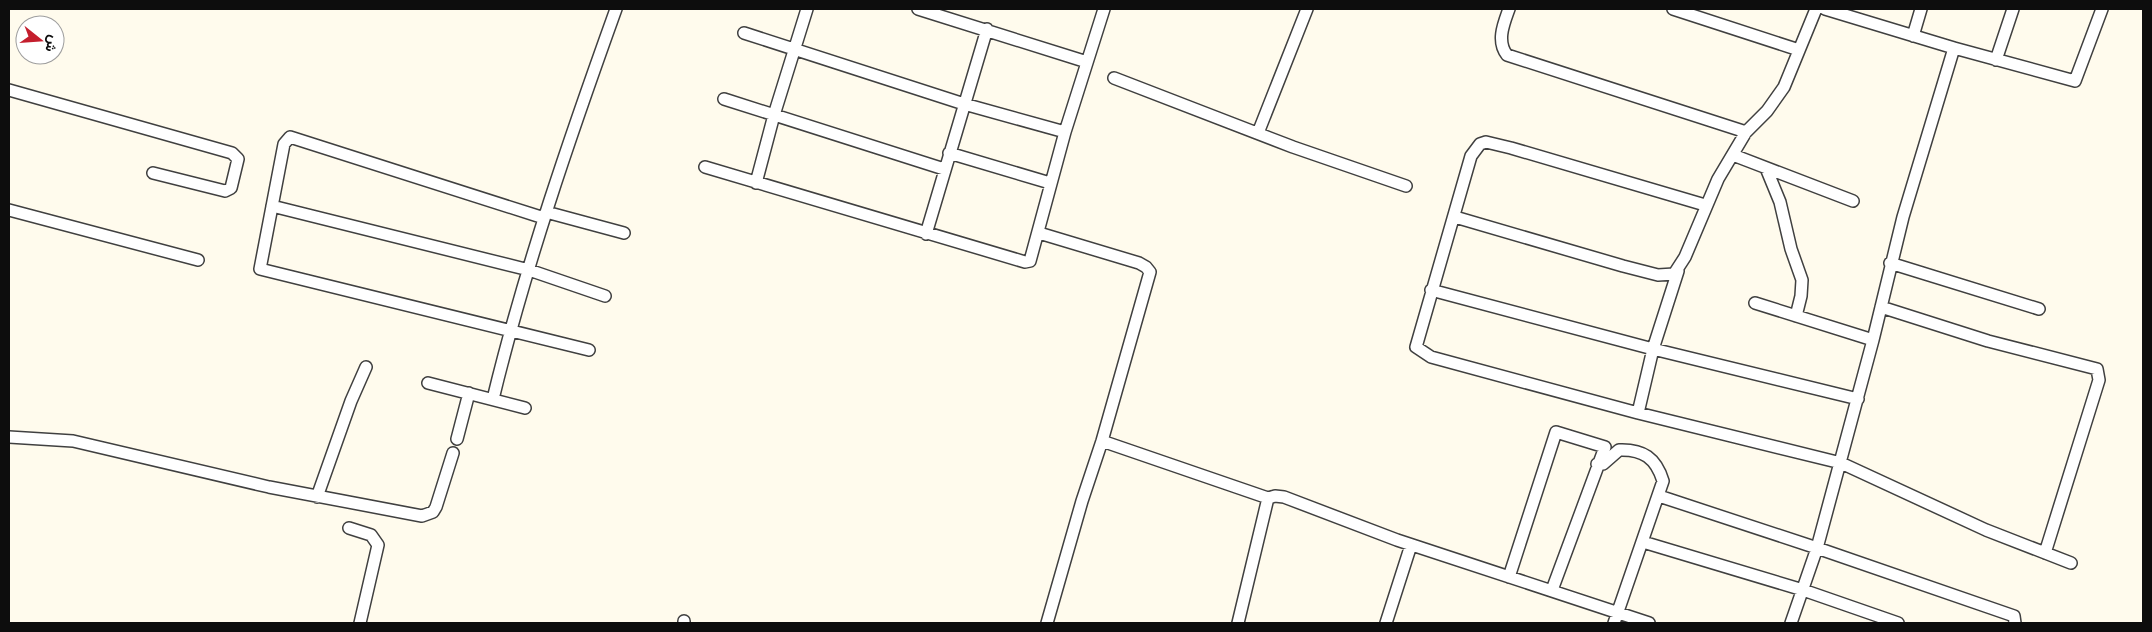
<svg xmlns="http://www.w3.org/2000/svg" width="2152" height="632" viewBox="0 0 2152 632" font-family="'Times New Roman',Vazirmatn,serif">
  <rect width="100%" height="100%" fill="#fffbed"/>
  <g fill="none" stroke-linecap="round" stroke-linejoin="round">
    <g stroke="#404040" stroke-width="14">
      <path id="minor" d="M918,9L1087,62
        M1509,9C1504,23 1496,41 1507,55L1746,132
        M1673,9L1799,50
        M744,33L964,104L1065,132
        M1913,36L1921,9
        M1954,48L2075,81L2102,9
        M1996,60L2013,9
        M1114,78L1293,147L1406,186
        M9,90L232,153L238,159L231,188L225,191L153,173
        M724,99L944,169
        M1258,133L1307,9
        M949,153L1050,183
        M1733,155L1853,201
        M705,167L1025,262L1030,261L1065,132L1104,9
        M1766,168L1780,202L1791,249L1802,280L1801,296L1796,316
        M756,183L774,115L807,9
        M1705,205L1511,148L1486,142L1480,144L1471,156L1416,347L1431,357L1638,413L1841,463L1986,530L2071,563
        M272,206L529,270L605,296
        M9,210L198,260
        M546,212L624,233
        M1455,217L1623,266L1658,275L1674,274L1685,257L1718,179L1746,132L1767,111L1784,87L1816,9
        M544,218L290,137L284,144L260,269L589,350
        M1039,233L1139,263L1146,267L1150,272L1102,441L1082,501L1047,623
        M926,234L987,29
        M1890,263L2039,309
        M1431,290L1653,349L1858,399
        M1755,303L1873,340
        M1881,307L1988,341L2097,369L2099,380L2045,553
        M428,383L525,408
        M493,399C525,267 570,137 616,9
        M1638,413L1653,349L1678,271
        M9,437L73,441L269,487L422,516L433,512L436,507L453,453
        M457,439L469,393
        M1102,441L1268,498L1275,496L1284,497L1397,540L1649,623
        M1597,464H1603L1619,450C1643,449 1656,458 1663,481L1614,623
        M1659,496L1817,548L2014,616L2015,623
        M317,497L351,401L366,367
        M349,528L371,535L378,545L360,623
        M1643,542L1803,590L1898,623
        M1509,577L1556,432L1605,447L1552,590
        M684,623V621
        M1238,623L1268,498
        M1386,623L1411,545
        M1791,623L1817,548L1873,340L1903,217L1954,48L1825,9"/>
    </g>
    <use href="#minor" stroke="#fff" stroke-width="11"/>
  </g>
  <rect width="2152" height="632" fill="none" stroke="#0d0d0d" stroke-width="20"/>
  <g transform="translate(40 40) rotate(107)"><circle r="24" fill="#ffffff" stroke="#9e9e9e"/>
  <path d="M0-4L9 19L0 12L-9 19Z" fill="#c41e2d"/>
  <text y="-8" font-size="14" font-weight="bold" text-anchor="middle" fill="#0d0d0d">ش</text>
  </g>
</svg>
